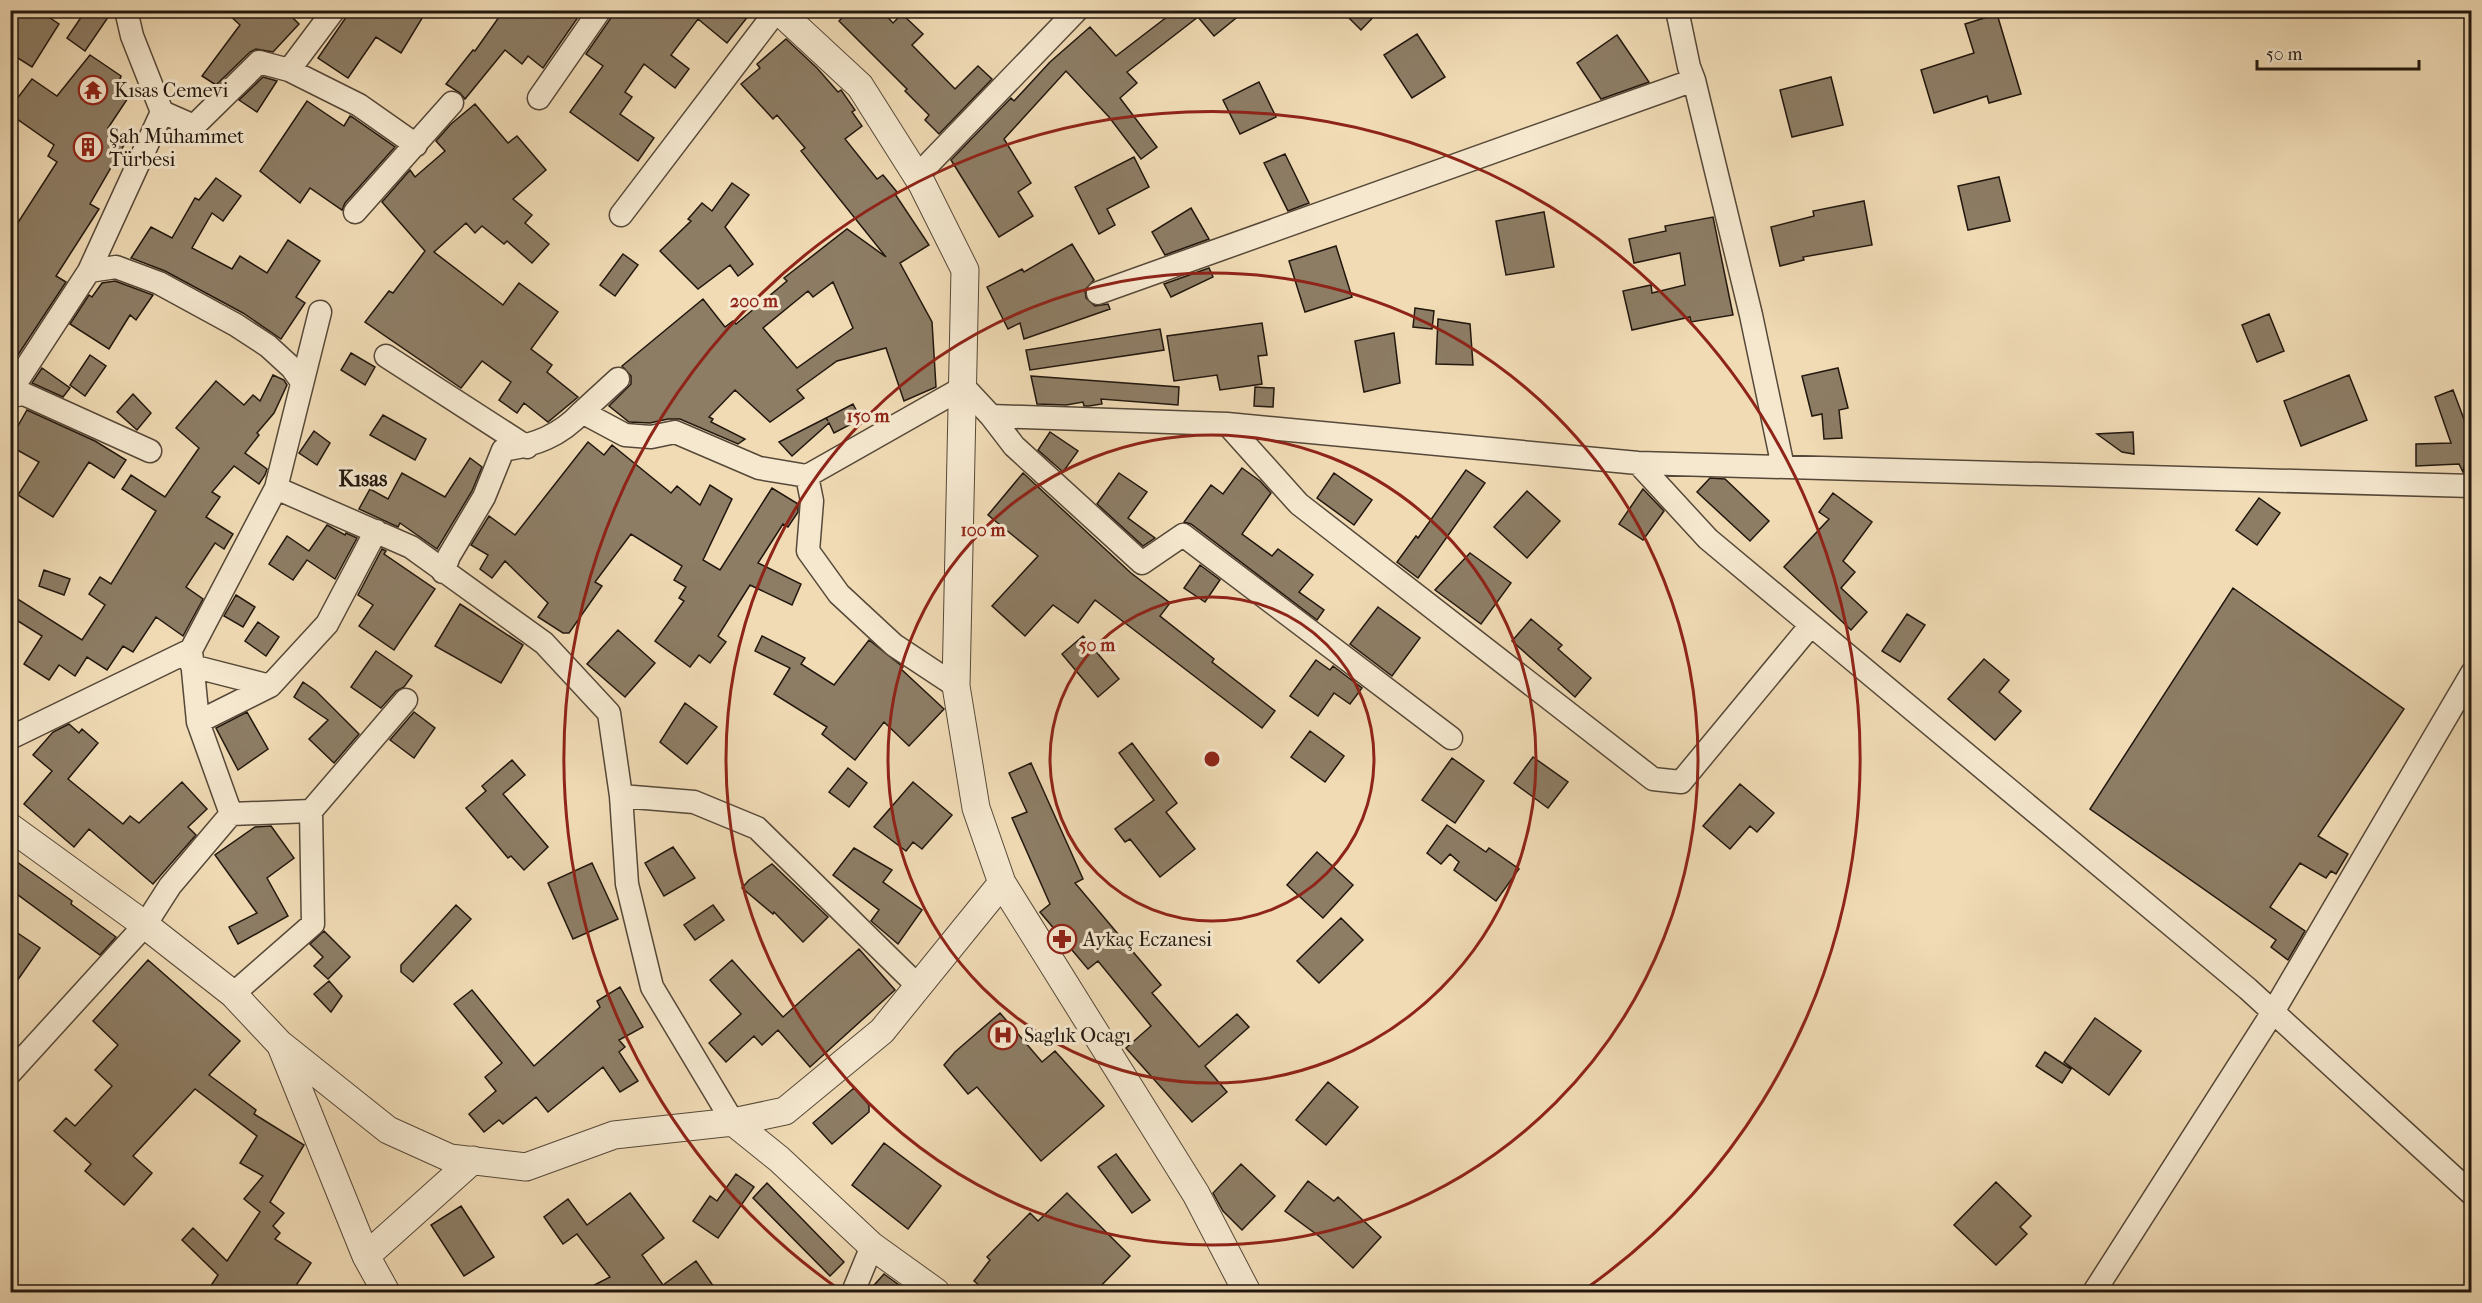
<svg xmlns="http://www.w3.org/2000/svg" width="2482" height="1303" viewBox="0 0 2482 1303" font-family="'IM FELL French Canon',serif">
  <rect width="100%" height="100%" fill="#f0dbb5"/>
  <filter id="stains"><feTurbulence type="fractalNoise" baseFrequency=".00333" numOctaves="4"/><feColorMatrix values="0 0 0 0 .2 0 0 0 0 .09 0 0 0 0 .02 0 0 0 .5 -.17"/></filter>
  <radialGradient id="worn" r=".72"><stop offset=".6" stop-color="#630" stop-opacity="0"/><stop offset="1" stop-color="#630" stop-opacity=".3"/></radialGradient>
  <path fill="#8d7d65" stroke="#22170e" stroke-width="1.5" fill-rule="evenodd" d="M10,10H38L59,24L32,67L10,53Z
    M86,10H113L85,51L67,38Z
    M224,10H285L299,24L273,52L256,49L250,52L216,85L202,76L240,25Z
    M351,10H427L401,53L376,37L348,78L318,58Z
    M504,10H583L543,68L528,56L522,64L505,50L465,99L460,93L446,84L473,50L475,51Z
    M613,10H753L727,43L698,19L671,55L689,69L675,88L644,64L625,92L632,97L620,114L654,138L638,161L570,112L603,66L586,54L611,18Z
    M850,10H881L893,23L902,14L923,34L912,45L955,89L978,66L992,79L939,134L925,120L929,115L905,91L907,89L839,21Z
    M1176,10H1246L1214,36L1198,17L1127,72L1137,83L1120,98L1157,147L1141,159L1109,117L1066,71L1004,139L1031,183L1018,192L1033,216L999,237L951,160L1011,98L1014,101L1050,62L1090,27L1116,56Z
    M1341,10H1380L1361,30Z
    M1997,14L2021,94L1989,103L1987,96L1934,113L1921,70L1974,53L1965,24Z
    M1417,34L1445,77L1412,98L1384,55Z
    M1617,35L1649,82L1601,99L1577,63Z
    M786,39L817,68L838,92L841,90L855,110L852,112L862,126L845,139L877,179L883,175L897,192L895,194L929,245L900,263L932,322L936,387L904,401L886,348L837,361L797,390L804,398L770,422L735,390L709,417L713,419L711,422L745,439L738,444L680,419H668L650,423L629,422L609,406L631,384V376L622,366L703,299L725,327L733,321L736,324L787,281L784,278L847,229L886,257L801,151L805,148L777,115L773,119L741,84L760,68L757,64ZM833,282L853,328L797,368L763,328L808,291L813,297Z
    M90,55L121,76L118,85L130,95L108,128L128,138L90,204L99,209L56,276L66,282L10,367V235L57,162L48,156L54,145L10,114V108L32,79L57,96Z
    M263,77L277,81L257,112L239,100Z
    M1831,77L1843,125L1792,137L1780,90Z
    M1259,82L1276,117L1240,134L1223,100Z
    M307,101L344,126L350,116L352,117L395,147L345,203L342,210L310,188L300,203L260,171Z
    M475,104L508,143L517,136L546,170L513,199L532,215L525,223L549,244L532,263L507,241L504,244L482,226L475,233L466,223L434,252L503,305L519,283L558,312L531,349L552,365L547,372L578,397L548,422L524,403L517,413L499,400L511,382L482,361L461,388L365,322L389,291L393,293L425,251L382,202L410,170L415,177L445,151L436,141L451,124Z
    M1285,154L1309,203L1288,211L1264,163Z
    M1134,157L1149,187L1107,209L1115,225L1099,234L1075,187Z
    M1999,177L2010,221L1968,230L1958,186Z
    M216,178L241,196L223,221L212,213L192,248L232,269L240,256L267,273L288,240L320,261L296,297L305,303L281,339L243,313L165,271L131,258L151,227L172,238L195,198L199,200Z
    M732,183L749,195L725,227L753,264L738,276L730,265L698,289L660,251L691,221L688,219L702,203L712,211Z
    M1864,201L1872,245L1803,257L1804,260L1780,266L1771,227L1814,216L1813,211Z
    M1191,208L1209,239L1165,255L1152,232Z
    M1544,212L1554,267L1506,275L1496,221Z
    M1713,217L1733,315L1691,322L1690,317L1632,330L1623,291L1651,285L1652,293L1685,285L1680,253L1634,263L1629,239L1666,231L1665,226Z
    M1072,244L1094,280L1085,290L1086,298L1095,306L1108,304L1110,309L1024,339L1020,323L1008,329L987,287L1022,269L1024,272Z
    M1336,246L1352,297L1305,312L1289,261Z
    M623,254L638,265L615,296L600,285Z
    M1209,268L1213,277L1171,297L1164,284Z
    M115,281L153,295L136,320L130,315L109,349L70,324L89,295L92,297L102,283Z
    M1415,308L1434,311L1432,329L1413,327Z
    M2269,314L2284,351L2257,362L2242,325Z
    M1438,319L1470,324L1473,365L1436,364Z
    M1262,323L1267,355L1258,356L1262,384L1220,390L1217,375L1174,381L1167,336Z
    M1160,329L1164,350L1030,370L1026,350Z
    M1394,333L1400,383L1364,392L1355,341Z
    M351,353L375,367L365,385L341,370Z
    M90,355L106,366L85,396L70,385Z
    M42,368L70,388L63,397L32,383Z
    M1838,368L1848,408L1839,410L1842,438L1824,439L1822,414L1812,416L1802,376Z
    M273,375L284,380L287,385L274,413L257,433L259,435L245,453L267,469L265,475L259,484L234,466L212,492L220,497L206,517L233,534L224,549L215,543L186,587L203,599L183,636L156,617L133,652L123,646L107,670L87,657L75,676L59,665L49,680L24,664L42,636L10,616V594L82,640L105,605L89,594L100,577L111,584L156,511L122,489L131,475L165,497L199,448L176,428L216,381L244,405L253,395L260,401Z
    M2349,375L2367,420L2301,446L2284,401Z
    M1031,376L1179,387L1178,405L1101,399L1102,404L1089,406H1084L1083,402L1066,405L1037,404Z
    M1255,387L1274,388L1273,407L1254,406Z
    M2453,390L2471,438L2463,472L2459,464L2416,466V444L2451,443L2435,397Z
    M133,394L151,413L137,430L117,412Z
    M853,404L861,419L834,433L829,423L792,456L779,442L826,418L828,421L826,418Z
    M27,410L95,441L126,460L114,478L89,462L53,517L18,495L39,462L10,446V440Z
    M383,415L426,439L415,460L370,435Z
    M314,431L330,443L317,465L299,453Z
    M1050,432L1078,451L1063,472L1038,450Z
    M2133,432L2134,454L2122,452L2097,434Z
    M588,442L604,455L612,445L671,493L677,486L700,505L710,485L732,499L703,560L720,570L772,488L798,504V512L788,527L783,524L758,563L801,584L792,605L750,585L718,636L726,642L710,663L699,655L690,667L655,641L684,601L679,598L686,587L674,580L682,566L631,534L595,582L602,586L569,633H563L538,617L548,603L505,561L492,578L480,569L488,555L471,545L489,516L515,535Z
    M470,458L482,467L472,491L437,549L400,523L398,527L359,509L370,489L388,499L402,473L445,497Z
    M1242,468L1260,481L1271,493L1242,534L1272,556L1278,549L1313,575L1299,592L1324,610L1317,620L1191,524L1184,522L1211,485L1223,494Z
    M1466,470L1485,483L1418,578L1397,562L1416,536L1418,538Z
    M1023,473L1131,573L1170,603L1160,616L1214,659L1212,662L1275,711L1262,728L1095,600L1078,623L1053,605L1025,636L992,606L1038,556L988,515Z
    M1119,473L1147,492L1128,518L1155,538L1143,546L1097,504Z
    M1334,473L1372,500L1354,525L1317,498Z
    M1710,478L1725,479L1769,521L1750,541L1697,492Z
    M1643,489L1664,511L1643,540L1619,524Z
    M1527,491L1560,521L1527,558L1494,527Z
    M1833,493L1872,522L1843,561L1855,572L1841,588L1867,612L1851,630L1784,567L1829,519L1819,512Z
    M2259,498L2280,513L2257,545L2236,530Z
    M327,525L345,535L346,533L357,538L335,579L307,560L293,580L269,564L287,536L309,551Z
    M382,549L386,551L384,554L435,589L394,650L359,626L373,605L358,595Z
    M1470,553L1511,583L1481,624L1435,590Z
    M1200,565L1220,580L1205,602L1184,588Z
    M44,570L70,579L64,595L39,586Z
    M2233,588L2404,709L2318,836L2348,854L2336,874L2331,871L2326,878L2300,863L2270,907L2305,931L2288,960L2271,947L2276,940L2090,809Z
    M236,595L255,607L243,627L224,616Z
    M460,604L523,645L501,683L435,646Z
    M1378,607L1420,638L1392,676L1350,644Z
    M1907,614L1925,625L1900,662L1882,651Z
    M1531,619L1562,645L1558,649L1591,678L1575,697L1512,641Z
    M258,622L279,637L266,656L245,641Z
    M618,630L655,663L625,697L587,664Z
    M762,636L805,658L801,664L834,685L869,640L903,667L901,669L944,709L909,746L884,722L855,760L822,734L827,727L774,694L790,668L755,651Z
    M1083,636L1119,679L1098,697L1062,654Z
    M376,651L412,676L404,687L396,691L381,708L351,687Z
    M1984,659L2009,680L1999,692L2021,711L1995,740L1948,699Z
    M1316,660L1330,670L1333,666L1362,688L1350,704L1334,693L1318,716L1290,696Z
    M303,682L316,691L359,734L334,763L309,739L328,720L294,697Z
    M685,703L717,727L687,764L660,742Z
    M247,712L268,749L238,770L216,728Z
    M414,712L435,728L414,758L390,740Z
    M69,724L79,733L82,729L98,743L68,779L123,824L130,816L139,823L182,782L207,809L188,827L196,835L153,884L89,829L74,847L24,804L52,771L33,755L53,732Z
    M1310,731L1344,756L1325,782L1291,757Z
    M1132,743L1177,803L1166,812L1195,849L1160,877L1130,839L1125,842L1115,829L1154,800L1119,753Z
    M1533,757L1568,782L1548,808L1514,783Z
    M1452,758L1484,781L1455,823L1422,800Z
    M512,760L525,775L503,794L548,847L524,870L511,856L508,858L466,808L486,791L482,786Z
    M1031,763L1083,879L1075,883L1161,985L1152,993L1199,1047L1237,1014L1249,1027L1205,1066L1227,1092L1192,1122L1126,1048L1151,1026L1098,961L1088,969L1040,912L1050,904L1012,818L1027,812L1009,773Z
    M848,768L867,783L849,807L829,792Z
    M913,782L952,815L922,849L913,842L906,851L874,827Z
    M1740,784L1774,813L1757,832L1750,826L1730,849L1703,826Z
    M1447,825L1486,852L1489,848L1519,869L1496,901L1454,870L1459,862L1450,854L1441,864L1427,853Z
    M271,826L294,858L267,878L288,916L238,944L229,927L257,913L215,855L255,827Z
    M673,847L695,878L664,896L645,863Z
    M854,848L892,870L883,882L922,910L898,944L871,921L879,910L833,875Z
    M1317,852L1353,885L1323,918L1287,885Z
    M10,857L72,901L71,904L116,937L100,955L10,889Z
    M592,863L618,919L573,939L548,883Z
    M772,864L828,917L803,942L774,912L773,914L742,888L749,880Z
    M456,905L471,919L413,982L401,972V965Z
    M713,905L724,920L695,940L684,925Z
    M1341,918L1363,940L1319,983L1297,961Z
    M10,928L40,948L10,991Z
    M324,931L350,957L328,979L314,966L323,957L310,944Z
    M859,949L895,990L810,1067L778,1030L762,1045L754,1036L726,1062L709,1043L741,1014L710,980L732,960L783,1017Z
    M148,960L240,1041L209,1075L256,1110L254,1114L304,1145L270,1202L284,1213L273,1226L280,1233L275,1239L311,1263L291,1293H206L218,1275L182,1240L193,1228L227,1261L260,1212L244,1199L263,1176L240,1163L257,1136L195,1089L133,1156L152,1173L124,1205L85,1171L91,1164L54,1131L66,1118L75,1126L112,1086L95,1070L118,1045L93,1021Z
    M329,981L342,996L331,1012L314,994Z
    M620,987L643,1027L619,1040L625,1047L619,1052L638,1081L620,1092L603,1067L548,1112L536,1097L503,1124L499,1120L484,1132L469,1114L496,1091L485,1077L502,1063L454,1004L472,990L534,1066L600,1007L597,1001Z
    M1000,1013L1042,1062L1055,1051L1104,1106L1041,1161L977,1087L968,1094L944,1065L955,1052Z
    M2095,1018L2141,1051L2109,1095L2064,1062Z
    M2045,1052L2071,1069L2062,1083L2036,1066Z
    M1328,1082L1358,1107L1326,1145L1296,1120Z
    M854,1088L869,1105V1112L832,1144L813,1123Z
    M884,1143L941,1186L908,1229L852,1185Z
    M1116,1154L1150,1200L1132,1213L1098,1167Z
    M1241,1164L1275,1196L1242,1230L1223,1211L1213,1193Z
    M736,1174L754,1187L718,1238L693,1221L710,1196L717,1201Z
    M1308,1181L1334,1201L1338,1197L1381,1237L1353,1268L1320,1237L1285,1211Z
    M1996,1182L2031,1216L2020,1227L2027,1234L1996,1265L1954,1225Z
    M767,1183L844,1262L830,1276L753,1198Z
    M630,1193L664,1238L642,1255L663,1285L696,1261L718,1293H579L610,1277L577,1234L563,1244L544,1217L568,1199L587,1225Z
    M1067,1193L1130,1256L1094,1293H988L974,1281L990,1260L987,1257L1030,1213L1038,1221Z
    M461,1206L494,1257L464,1276L431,1225Z
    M884,1274L910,1293H867Z"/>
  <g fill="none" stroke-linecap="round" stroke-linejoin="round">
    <g stroke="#564838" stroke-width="25">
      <path id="minor" d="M1677,10L1689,67L1694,80L1751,315L1783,467
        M289,70L359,105L416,145
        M539,98L600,10
        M162,112L194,126L259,62L289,70L334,10
        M917,176L1077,10
        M355,212L452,103
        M621,215L777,10
        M89,271L116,267L159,283L236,325L268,346L292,368L302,382
        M1098,293L1694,80
        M386,356L527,447
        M10,392L89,271L162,112L132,36L126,10
        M10,396L24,394L150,451
        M582,412L618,379
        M991,416L1014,446L1142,563L1183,535L1451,738
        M1227,424L1299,504L1653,779L1681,782L1811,625
        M1638,463L1708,539L2248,989L2472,1194
        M807,476L812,501L808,551L839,594L894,645L956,686
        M276,488L320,312
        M443,572L449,556L484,497L503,450C535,445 560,436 582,412L625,435L651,437L675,432L759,468L807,476L964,387L991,416L1227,424L1638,463L2472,486
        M191,650L198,722L231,814L311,811L313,924L233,994
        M192,666L270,686
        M198,722L270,686L327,624L376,531
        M10,738L191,650L276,488L411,547L544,643L609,713L621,796L627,884L652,987L733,1122
        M621,796L694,802L757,828L919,987
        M311,811L406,700
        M10,1073L145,925L170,886L231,814
        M853,1292L872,1246
        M2094,1292L2273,1012L2472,673"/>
    </g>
    <g stroke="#564838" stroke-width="29">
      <path id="tertiary" d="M778,10L860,86L922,184L965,270L956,686L976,808L1002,883L1196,1194L1247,1292
        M10,827L145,925L233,994L279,1043L388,1130L450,1158L526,1167L614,1135L733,1122L785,1111L882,1031L1002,883
        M281,1046L366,1256L386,1292
        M733,1122L779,1159L872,1246L936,1292
        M366,1256L473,1160"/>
    </g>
    <use href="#minor" stroke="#f5e8cf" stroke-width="22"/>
    <use href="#tertiary" stroke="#f5e8cf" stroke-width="27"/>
  </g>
  <g fill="none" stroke="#8f2418" stroke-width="3">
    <circle cx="1212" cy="759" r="162"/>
    <circle cx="1212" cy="759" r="324"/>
    <circle cx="1212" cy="759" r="486"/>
    <path d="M840 1290A648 648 0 1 1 1584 1290"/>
  </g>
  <defs>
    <g id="temple-ring" transform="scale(1.5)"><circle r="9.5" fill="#f5e8cf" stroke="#8f2418" stroke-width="1.5"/><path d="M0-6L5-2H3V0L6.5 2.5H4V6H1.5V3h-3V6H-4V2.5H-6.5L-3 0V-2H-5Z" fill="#8f2418"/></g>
    <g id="building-ring" transform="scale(1.5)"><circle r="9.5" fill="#f5e8cf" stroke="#8f2418" stroke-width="1.5"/><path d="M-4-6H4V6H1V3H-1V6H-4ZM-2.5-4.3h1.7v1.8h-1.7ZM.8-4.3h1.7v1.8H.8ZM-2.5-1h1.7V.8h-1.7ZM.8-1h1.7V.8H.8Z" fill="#8f2418"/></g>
    <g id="pharmacy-ring" transform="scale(1.5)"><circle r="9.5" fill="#f5e8cf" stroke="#8f2418" stroke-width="1.5"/><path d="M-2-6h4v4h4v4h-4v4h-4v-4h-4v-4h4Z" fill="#8f2418"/></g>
    <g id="hospital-ring" transform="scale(1.5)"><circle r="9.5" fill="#f5e8cf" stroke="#8f2418" stroke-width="1.5"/><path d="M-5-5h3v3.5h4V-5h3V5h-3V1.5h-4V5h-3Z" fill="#8f2418"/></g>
  </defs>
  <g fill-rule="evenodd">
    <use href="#temple-ring" x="93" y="90"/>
    <use href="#building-ring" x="88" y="147"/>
    <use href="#pharmacy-ring" x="1062" y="939"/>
    <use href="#hospital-ring" x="1003" y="1035"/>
  </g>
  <g text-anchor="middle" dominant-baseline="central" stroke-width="6" stroke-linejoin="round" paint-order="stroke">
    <g font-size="20" fill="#22170e" stroke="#f5e8cf" text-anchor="start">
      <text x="114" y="90">Kısas Cemevi</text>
      <text x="109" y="136">Şah Muhammet<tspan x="109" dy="23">Türbesi</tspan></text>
      <text x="1083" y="939">Aykaç Eczanesi</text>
      <text x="1024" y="1035">Saglık Ocagı</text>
    </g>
    <g font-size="22" font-weight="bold" fill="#22170e" stroke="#f5e8cf">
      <text x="363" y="479">Kısas</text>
    </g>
  </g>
  <circle cx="1212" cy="759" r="9" fill="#8f2418" stroke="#f5e8cf" stroke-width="3"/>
  <g font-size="18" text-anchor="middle" font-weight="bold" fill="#8f2418" stroke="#f5e8cf" stroke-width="6" stroke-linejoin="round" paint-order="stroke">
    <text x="754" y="307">200 m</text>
    <text x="868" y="422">150 m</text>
    <text x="983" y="536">100 m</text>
    <text x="1097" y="651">50 m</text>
  </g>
  <rect width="2482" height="1303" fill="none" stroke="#f0dbb5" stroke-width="36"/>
  <rect x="12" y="12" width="2458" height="1279" fill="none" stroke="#22170e" stroke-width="3"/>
  <rect x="18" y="18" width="2446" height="1267" fill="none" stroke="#22170e" stroke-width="1.5"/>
  <path d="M2257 60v9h162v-9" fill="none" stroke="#22170e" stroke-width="3"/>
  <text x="2266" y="60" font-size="18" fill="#22170e" stroke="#f5e8cf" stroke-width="4.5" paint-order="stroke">50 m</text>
  <rect width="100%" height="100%" filter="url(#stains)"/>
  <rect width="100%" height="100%" fill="url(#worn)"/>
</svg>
